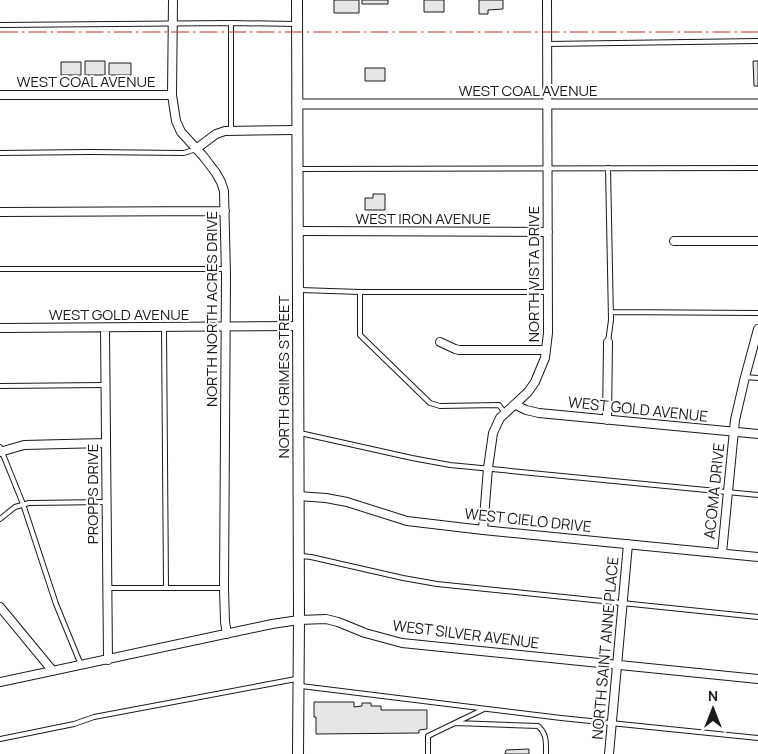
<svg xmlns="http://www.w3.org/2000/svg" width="758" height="754" viewBox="0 0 758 754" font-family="Manrope,sans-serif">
  <rect width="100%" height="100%" fill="#fff"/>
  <path fill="#e6e6e6" stroke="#1a1a1a" d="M334,0H359V13H334Z
    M362,0H388V4H362Z
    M424,0H444V12H424Z
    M479,0H503V9L488,10V14H479Z
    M85,61H105V75H85Z
    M753,61H758V86H754Z
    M61,62H81V75H61Z
    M109,63H131V75H109Z
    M365,68H385V81H365Z
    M373,194H385V210H365V198H373Z
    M314,702H354V707L362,706V703H371V706H381V710H427V729L419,730V733L316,734V717H314Z
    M529,749V754H505L506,750Z"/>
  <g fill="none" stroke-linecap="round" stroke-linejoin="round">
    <g stroke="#1a1a1a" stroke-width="6">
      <path id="service" d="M231,23V130
        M0,25L231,23L295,24
        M547,44L758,41
        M0,153L89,152L184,153L196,149
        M608,168L611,320L608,342
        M300,169L758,168
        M0,269H225
        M300,290L360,292H548
        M360,292V335L430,403L440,406L499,405L505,413
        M611,312L758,313
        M164,328L166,588
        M745,377L758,378
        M0,386L105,385
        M300,433L412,458L450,465L758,495
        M0,447L23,504L56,604L81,665
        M0,519L15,507L29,503L106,502
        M301,556L311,557L403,578L437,584L758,617
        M106,588H224
        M301,686L561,718L758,738
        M455,723L538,726C547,734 546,742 546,754
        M0,739L74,724L94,717L296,679
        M428,754V736L484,709"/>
    </g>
    <g stroke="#1a1a1a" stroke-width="10">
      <path id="minor" d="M173,0L172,95L176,121L181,132L203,156L216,173L221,182L224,191L226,276L224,588L225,622L227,634
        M0,95H172
        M196,149L216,134L225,131L297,130
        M0,212L225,211
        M298,231L548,232
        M674,241H758
        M0,328L298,326
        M105,328L108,660
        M440,342L455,349L459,350H546
        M516,405L526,410L539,413L758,434
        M607,420L608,342
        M0,452L24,445L105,443
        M298,496L326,498L347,502L407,521L483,530L758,557
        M483,530L488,468L493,433L500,418L528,392L535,382L545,358L548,333L547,0
        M722,553L735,420L745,377L758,329
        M0,607L52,670
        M0,682L272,624L299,620L326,619L338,622L365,633L402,643L758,679
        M609,754L628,544"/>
    </g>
    <g stroke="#1a1a1a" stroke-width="11">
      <path id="tertiary" d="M297,104H758"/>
    </g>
    <g stroke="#1a1a1a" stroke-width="12">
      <path id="secondary" d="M297,0L299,620L298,754"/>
    </g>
    <use href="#service" stroke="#fff" stroke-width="4"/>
    <use href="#minor" stroke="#fff" stroke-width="8"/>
    <use href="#tertiary" stroke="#fff" stroke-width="9"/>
    <use href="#secondary" stroke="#fff" stroke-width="10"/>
    <path stroke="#c62828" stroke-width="1" stroke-dasharray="18 4 2.5 4" stroke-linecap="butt" d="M0,32H758"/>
  </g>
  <g text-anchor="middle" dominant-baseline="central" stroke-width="4" stroke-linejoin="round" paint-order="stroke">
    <g font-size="15" fill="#1a1a1a" stroke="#fff">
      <text x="86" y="81">WEST COAL AVENUE</text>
      <text x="528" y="90">WEST COAL AVENUE</text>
      <text x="423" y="218">WEST IRON AVENUE</text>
      <text transform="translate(533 274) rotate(-90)">NORTH VISTA DRIVE</text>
      <text transform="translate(211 309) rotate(-90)">NORTH NORTH ACRES DRIVE</text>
      <text x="119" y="314">WEST GOLD AVENUE</text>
      <text transform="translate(283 377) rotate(-90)">NORTH GRIMES STREET</text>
      <text transform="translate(638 409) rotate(6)">WEST GOLD AVENUE</text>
      <text transform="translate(714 491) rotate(-84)">ACOMA DRIVE</text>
      <text transform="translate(92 494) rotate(-90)">PROPPS DRIVE</text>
      <text transform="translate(528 520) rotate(6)">WEST CIELO DRIVE</text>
      <text transform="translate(466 634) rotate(7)">WEST SILVER AVENUE</text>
      <text transform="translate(605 648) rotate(-85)">NORTH SAINT ANNE PLACE</text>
    </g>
  </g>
  <g transform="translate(713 709)" stroke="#ffffff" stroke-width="4" paint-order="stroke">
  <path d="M0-4L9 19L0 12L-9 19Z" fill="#1a1a1a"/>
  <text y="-8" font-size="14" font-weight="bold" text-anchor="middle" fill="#1a1a1a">N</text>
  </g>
</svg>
